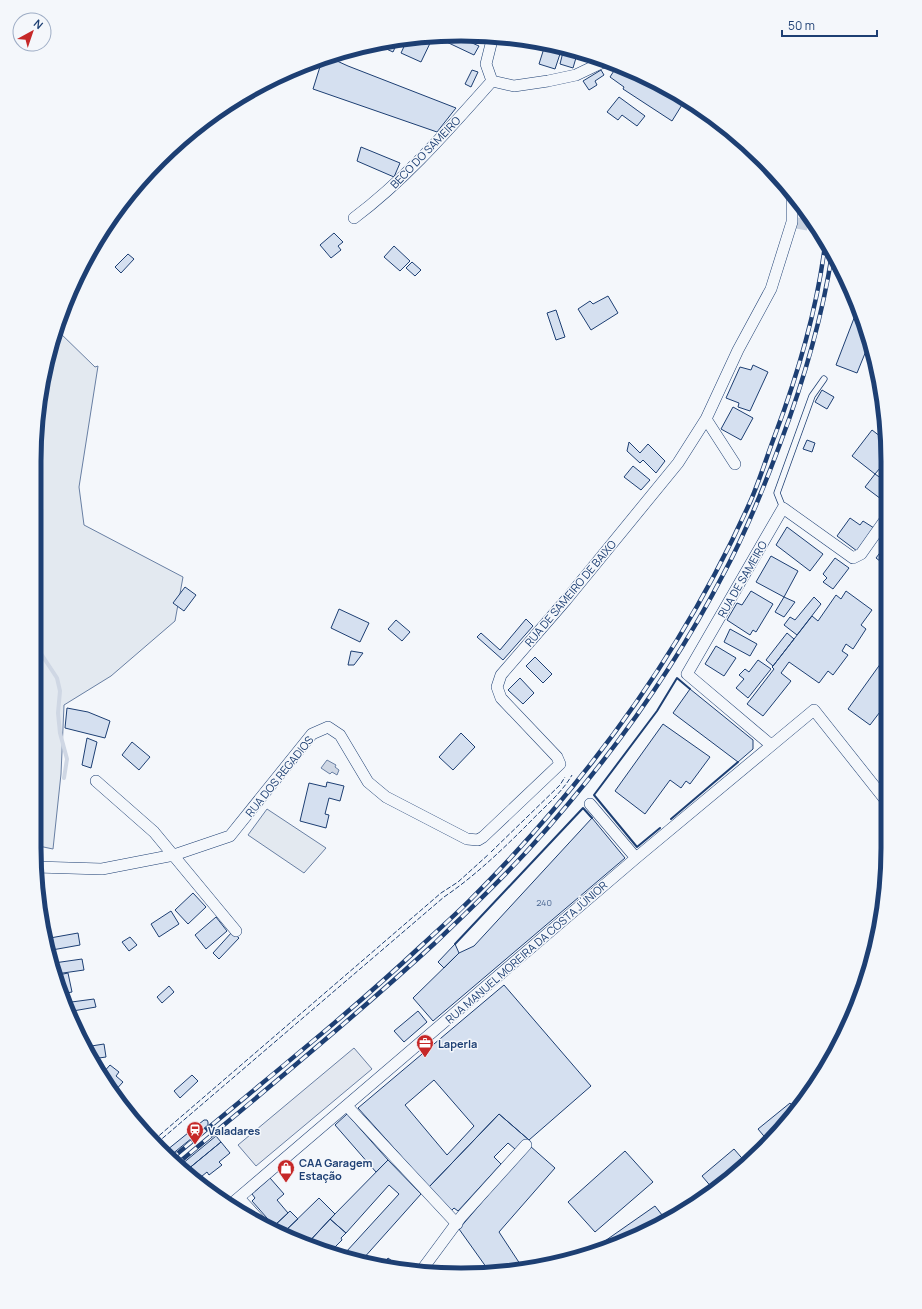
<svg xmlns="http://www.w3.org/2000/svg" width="922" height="1309" viewBox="0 0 922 1309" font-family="Manrope,sans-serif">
  <rect width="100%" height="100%" fill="#f4f7fb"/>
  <path fill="#e3e9f0" stroke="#687fa3" d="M57,330L95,367L98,366L79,487L84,525L183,577L175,621L111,676L64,705L61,774L53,849L34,845V461L42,377Z
    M267,809L326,848L304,873L248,835Z"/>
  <path fill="#e3e8f0" stroke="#687fa3" d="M354,1048L372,1069L256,1166L238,1145Z"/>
  <path fill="#cfd7e4" stroke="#687fa3" d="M327,760L336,765L335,767L339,770L337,775L332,772L330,774L321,768Z"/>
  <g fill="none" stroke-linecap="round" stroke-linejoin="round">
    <path stroke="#cfd7e4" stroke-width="4" d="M34,643L57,678L60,691L58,713L60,733L67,759L64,778"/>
  </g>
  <path fill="#d5e0f0" stroke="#1d3f73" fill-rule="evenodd" d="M456,36L479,46L474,55L436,37Z
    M433,37L421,62L401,53L408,38Z
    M395,40L398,41L393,52L382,47L384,43Z
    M545,45L561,51L555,69L539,64Z
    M561,47L578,51L573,68L560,64L564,48Z
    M326,56L348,66L456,108L437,132L313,89L323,57Z
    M617,66L624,68L644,81L647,77L650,78L685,100L672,121L623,89L624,87L610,77Z
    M472,70L478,72L471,87L465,84Z
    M601,70L604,75L595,81L597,85L589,90L583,81Z
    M619,97L645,116L637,126L622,115L618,120L607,112Z
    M361,147L400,163L394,177L357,161Z
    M334,233L343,242L338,246L341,250L331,258L320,245Z
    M394,246L410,261L400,271L384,257Z
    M128,254L134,259L121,273L115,267Z
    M412,262L421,270L415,276L406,268Z
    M608,296L618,313L591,330L578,309L590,301L593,304Z
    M556,310L565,337L556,340L547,313Z
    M856,313L860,315L870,341L857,373L836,365Z
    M753,365L768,372L750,411L738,407L739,403L726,398L740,367L751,370Z
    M822,390L834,397L827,409L815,402Z
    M733,407L753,418L741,440L721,429Z
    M872,430L885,440V462L875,474L852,456Z
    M807,440L815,443L812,452L803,449Z
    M629,442L640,453L648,444L665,461L656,473L643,460L640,463L627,451Z
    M633,466L650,480L641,490L624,477Z
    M875,474L885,481V494L881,499L865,487Z
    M850,518L860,525L863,521L874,528L857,551L837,536Z
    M787,527L823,554L810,571L776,545Z
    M885,546V565L876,558Z
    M771,556L798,571L784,597L756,582Z
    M835,558L849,568L833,589L823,582L827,578L823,574Z
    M185,587L196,595L184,611L173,603Z
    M751,591L773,604L756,632L753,630L750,635L727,620L737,603L742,605Z
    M846,591L872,610L861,625L866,629L853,649L846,644L842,651L848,655L833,675L828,671L819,683L789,662L781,673L791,681L763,716L747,704L774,669L772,667L773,666L812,616L818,621L836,595L841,599Z
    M784,597L795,602L784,617L775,612Z
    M814,597L821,604L797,635L784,625L790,617L795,620Z
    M339,609L369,623L360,642L331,628Z
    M526,619L533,626L503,660L477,637L481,633L500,650Z
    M396,620L410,632L402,641L388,629Z
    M730,629L757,644L750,656L724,642Z
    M787,633L794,639L773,666L766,660Z
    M716,646L736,658L724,676L705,664Z
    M351,651L363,653L354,665H348Z
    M886,656V704L870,725L848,709Z
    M535,657L552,674L543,683L526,666Z
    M758,660L771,669L748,698L736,688L744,679L739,675L745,669L749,672Z
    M520,678L534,693L523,704L508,690Z
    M690,689L753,740V749L738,762L673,713Z
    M67,708L88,712L110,721L105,738L65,728Z
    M663,724L710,757L690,784L686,781L681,788L670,780L645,814L615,791Z
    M461,733L475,747L453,770L439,757Z
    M87,738L97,742L91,768L82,765Z
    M132,742L150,757L139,770L122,755Z
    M327,782L344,786L340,801L329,798L325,814L329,815L326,828L300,821L309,783L326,787Z
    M592,818L625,858L433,1021L413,998L459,953L474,946Z
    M193,893L206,907L188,924L175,910Z
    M171,911L179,924L159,937L151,924Z
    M216,917L227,931L206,949L195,935Z
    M232,932L239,938L219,959L213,953Z
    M78,933L80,945L52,950L50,938Z
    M130,937L137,945L129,951L122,942Z
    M455,944L459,953L444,968L438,962Z
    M82,959L84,970L56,974L54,963Z
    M68,973L72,992L61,994L54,976Z
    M504,985L591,1086L529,1140L499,1114L429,1187L358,1108ZM434,1080L474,1126L447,1155L405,1105Z
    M169,986L174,992L162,1003L157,997Z
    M94,999L96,1007L67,1012L64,1003Z
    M418,1011L427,1022L404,1042L394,1031Z
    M104,1044L106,1057L92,1059L85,1047Z
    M110,1065L119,1072L116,1076L123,1082L113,1093L106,1085L101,1075Z
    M192,1075L198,1081L180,1098L174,1091Z
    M790,1103L797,1111L768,1141L758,1129Z
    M347,1114L388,1160L376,1172L335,1125Z
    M499,1114L529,1140L515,1149L508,1143L494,1157L501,1164L458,1211L454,1208L451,1211L429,1187Z
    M204,1120H207L208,1122V1125L171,1155H169L167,1153V1150Z
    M216,1136L221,1142L187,1170L182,1164Z
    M221,1142L230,1153L219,1162L222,1165L209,1175L207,1172L196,1181L187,1170Z
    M530,1146L555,1168L499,1232L524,1270L517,1271H489L459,1229Z
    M734,1149L747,1164L743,1169L713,1189L702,1176Z
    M625,1151L653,1182L595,1232L568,1202Z
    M388,1160L421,1194L362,1260L351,1257L346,1252L399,1194L389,1185L346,1233L330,1219Z
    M270,1178L284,1194L277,1200L288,1213L274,1226L252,1201L255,1198L252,1194Z
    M319,1198L335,1214L306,1245L297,1242L282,1234Z
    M655,1206L666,1220L650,1231L606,1249L602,1243Z
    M290,1211L298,1219L282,1234L274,1226Z
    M330,1219L346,1233L341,1238L342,1240L331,1251L306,1245Z
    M388,1258L399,1266L397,1269L383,1265Z"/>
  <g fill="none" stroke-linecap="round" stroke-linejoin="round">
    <path stroke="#c9d2e0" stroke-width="11" stroke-dasharray="11 5.5" stroke-linecap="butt" d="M797,223L813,226"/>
    <g stroke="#1d3f73" stroke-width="7">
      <path id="service" d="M783,508L777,493L812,396L824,379"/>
    </g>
    <g stroke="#1d3f73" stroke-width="12">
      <path id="minor" d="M492,81L514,86L548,81L576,75L601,63L607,62
        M492,81L486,64L493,36
        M354,218C406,179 449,129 492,81
        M706,419L735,464
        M771,745L687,674L783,508L853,558L861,554L885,520
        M96,781L154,832L236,931
        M590,804L636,858
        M36,867L102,869L174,855L230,836L312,734L328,727L340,735L368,782L386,797L467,839L478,840L483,837L560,764L557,757L501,698L497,687L501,675L566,600L678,463L706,419L738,350L771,289L792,222V194
        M347,1106L457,1224
        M239,1198L262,1223
        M229,1206L636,858L814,710L887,802
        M421,1271L461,1217L526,1145"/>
    </g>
    <use href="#service" stroke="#f4f7fb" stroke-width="5.5"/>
    <use href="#minor" stroke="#f4f7fb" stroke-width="11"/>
    <g stroke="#1d3f73" stroke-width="4.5">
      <path id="rail" d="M171,1159C255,1088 342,1020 422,945C438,930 454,916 469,901C585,785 684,650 751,500C760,479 767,456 775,435C798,374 817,309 825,245
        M176,1165C263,1092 351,1020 435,943C467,912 499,882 529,849C605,765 673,672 725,571C747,530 764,487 780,444C803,383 822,319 832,254"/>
    </g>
    <use href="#rail" stroke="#f4f7fb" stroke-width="3" stroke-dasharray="9" stroke-linecap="butt"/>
    <path stroke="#1d3f73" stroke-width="1" stroke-dasharray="5 2" stroke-linecap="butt" d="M491,852L560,785L565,777
      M154,1140L441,893L458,882L489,854
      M157,1143L444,897C475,876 503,849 529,823C544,807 561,794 572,775"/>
    <path stroke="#1d3f73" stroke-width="2" d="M671,819L738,762
      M660,828L637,847L594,795L657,711L677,678L690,689
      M455,944L583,808L592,818"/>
  </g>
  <defs>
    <g id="office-pin" transform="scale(0.9)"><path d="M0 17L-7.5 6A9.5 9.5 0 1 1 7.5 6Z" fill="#c62828" stroke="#f4f7fb"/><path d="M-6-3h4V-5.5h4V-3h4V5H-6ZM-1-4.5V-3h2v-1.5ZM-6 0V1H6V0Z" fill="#fff"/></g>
    <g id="station-pin" transform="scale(0.9)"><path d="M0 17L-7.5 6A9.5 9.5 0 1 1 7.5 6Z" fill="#c62828" stroke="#f4f7fb"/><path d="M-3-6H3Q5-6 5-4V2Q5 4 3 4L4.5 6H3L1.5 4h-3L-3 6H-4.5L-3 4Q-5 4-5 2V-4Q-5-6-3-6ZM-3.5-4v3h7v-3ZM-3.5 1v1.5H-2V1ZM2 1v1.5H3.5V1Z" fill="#fff"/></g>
    <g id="shop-pin" transform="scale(0.9)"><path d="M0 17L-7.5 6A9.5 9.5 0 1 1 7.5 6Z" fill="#c62828" stroke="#f4f7fb"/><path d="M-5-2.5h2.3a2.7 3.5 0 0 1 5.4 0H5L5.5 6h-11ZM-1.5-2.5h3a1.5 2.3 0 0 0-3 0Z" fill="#fff"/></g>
  </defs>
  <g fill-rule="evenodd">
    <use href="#office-pin" x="425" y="1043"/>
    <use href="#station-pin" x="195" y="1130"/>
    <use href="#shop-pin" x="286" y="1168"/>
  </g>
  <g text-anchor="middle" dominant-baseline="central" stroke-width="3" stroke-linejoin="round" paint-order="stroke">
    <g font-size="9" fill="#4b6792">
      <text x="544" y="902">240</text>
    </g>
    <g font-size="11" fill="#1d3f73" stroke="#f4f7fb">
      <text transform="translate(425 152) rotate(-46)">BECO DO SAMEIRO</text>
      <text transform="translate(742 579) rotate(-60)">RUA DE SAMEIRO</text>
      <text transform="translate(570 593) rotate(-50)">RUA DE SAMEIRO DE BAIXO</text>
      <text transform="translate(279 776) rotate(-51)">RUA DOS REGADIOS</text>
      <text transform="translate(526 952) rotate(-41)">RUA MANUEL MOREIRA DA COSTA JÚNIOR</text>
    </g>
    <g font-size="11" font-weight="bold" fill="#1d3f73" stroke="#f4f7fb" text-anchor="start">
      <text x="438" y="1043">Laperla</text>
      <text x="208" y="1130">Valadares</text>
      <text x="299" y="1162">CAA Garagem<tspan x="299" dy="13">Estação</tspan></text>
    </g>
  </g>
  <path d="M0 0H922V1309H0ZM461 41H461A420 420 0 0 1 881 461V848A420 420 0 0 1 461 1268H461A420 420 0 0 1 41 848V461A420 420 0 0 1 461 41Z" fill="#f4f7fb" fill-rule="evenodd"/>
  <path fill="none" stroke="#1d3f73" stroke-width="5" d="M461 41H461A420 420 0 0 1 881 461V848A420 420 0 0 1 461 1268H461A420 420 0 0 1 41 848V461A420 420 0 0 1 461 41Z"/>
  <g transform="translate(32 32) rotate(40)"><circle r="19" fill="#f4f7fb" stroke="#9eadc5"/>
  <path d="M0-3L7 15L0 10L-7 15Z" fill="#c62828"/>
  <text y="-6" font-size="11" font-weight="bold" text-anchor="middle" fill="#1d3f73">N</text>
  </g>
  <path d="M782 30v6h95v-6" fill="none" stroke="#1d3f73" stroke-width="2"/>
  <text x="788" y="30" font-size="12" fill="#1d3f73" stroke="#f4f7fb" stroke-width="3" paint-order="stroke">50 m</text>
</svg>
